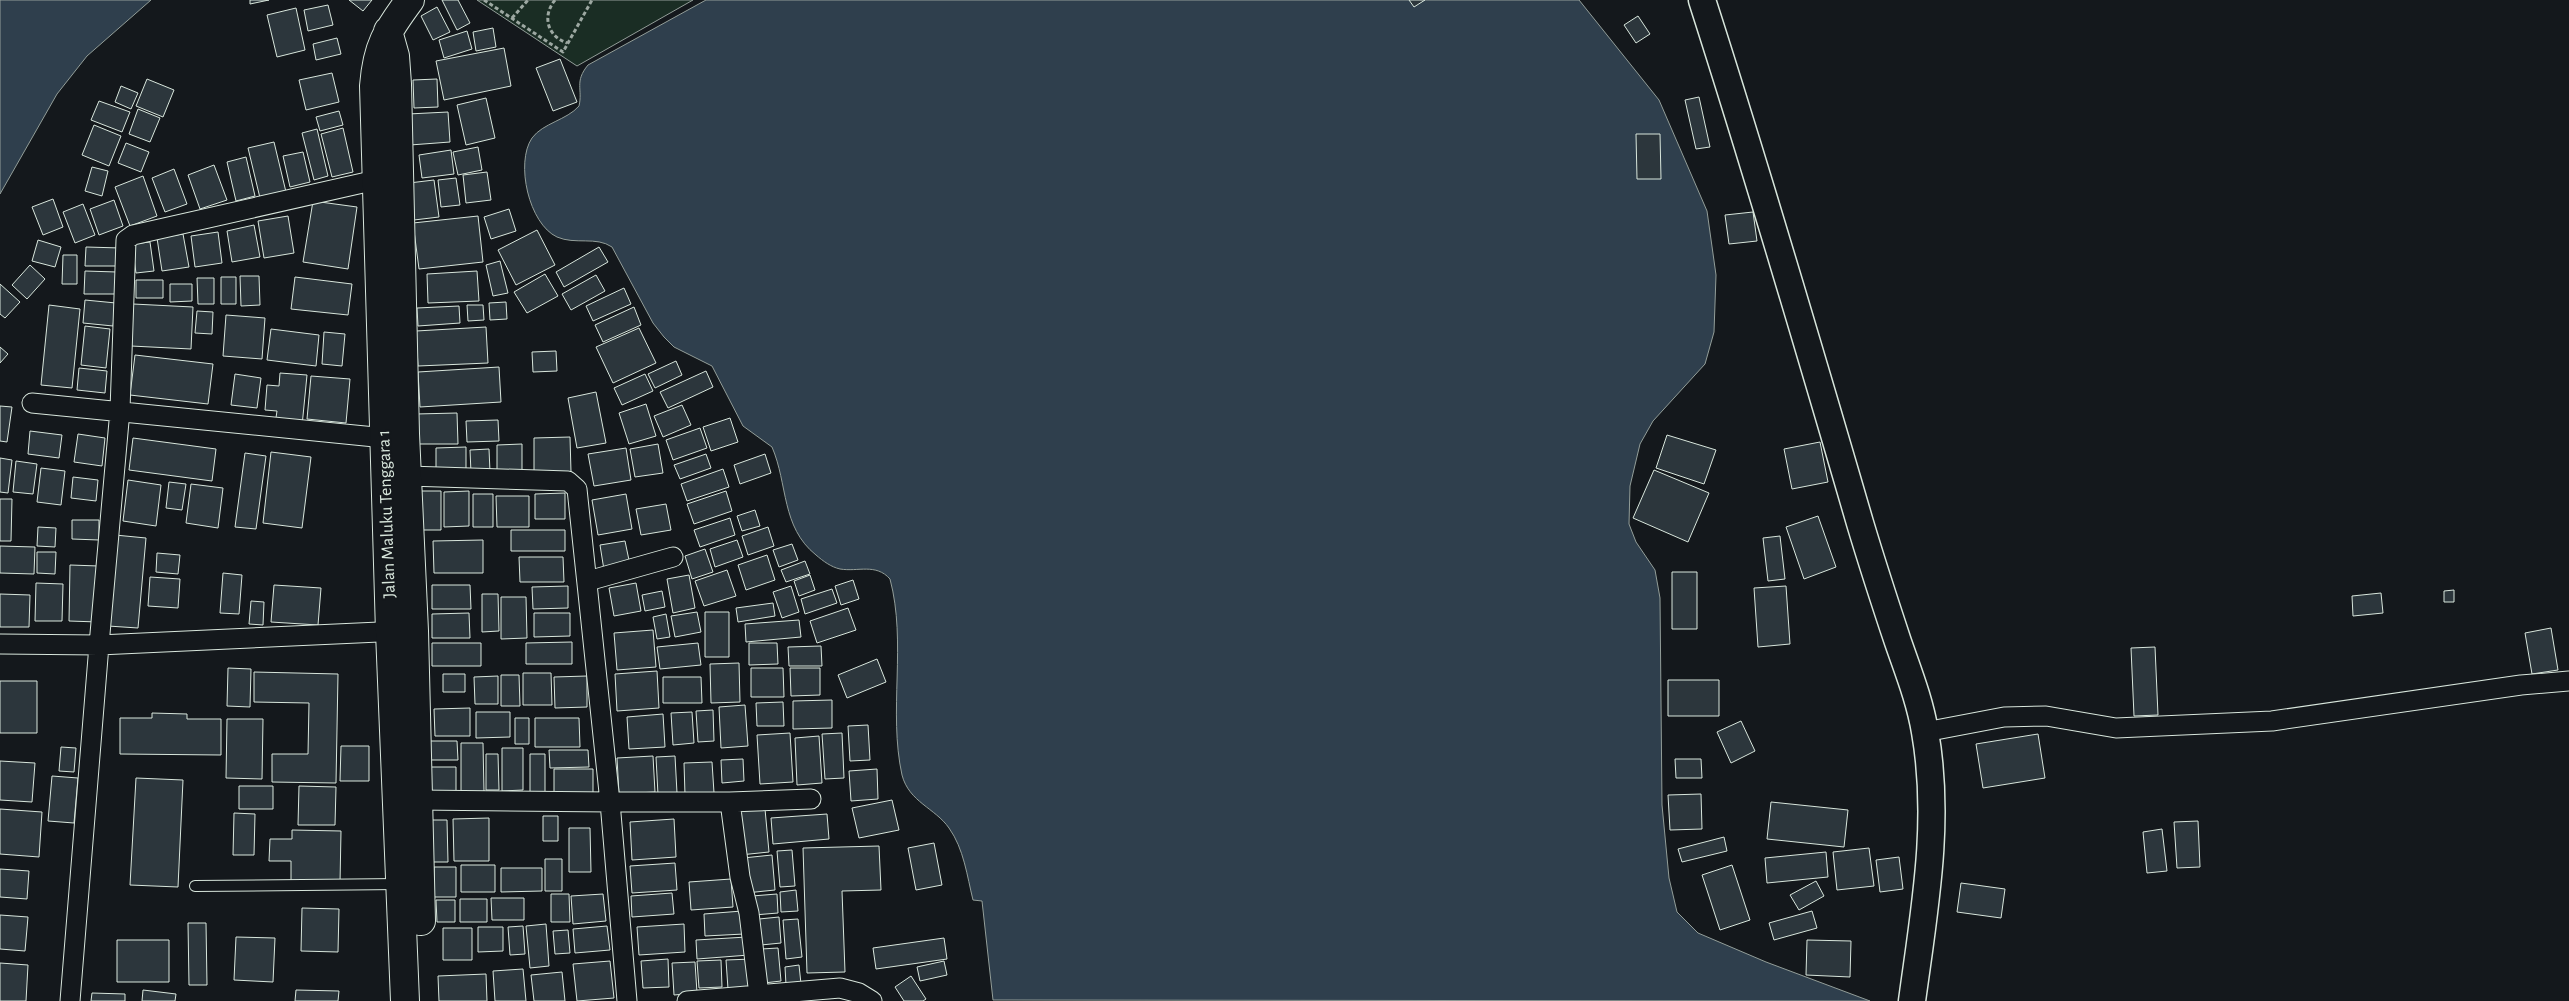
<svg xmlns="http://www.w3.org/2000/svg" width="2569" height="1001" viewBox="0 0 2569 1001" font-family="'Alegreya Sans',sans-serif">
  <rect width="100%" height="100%" fill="#14181c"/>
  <path fill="#1a2d24" stroke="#939e99" d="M477,0H693L577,66Z"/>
  <path fill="#2f3f4d" stroke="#939e99" d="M0,0H151L87,56L57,94L0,194Z
    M706,0H1579L1659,100L1707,211L1716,275L1714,332L1705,364L1653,421L1640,444L1630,486L1629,524L1636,542L1655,570L1660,598L1662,805L1669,878L1677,912L1698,933L1766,962L1870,1001L993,1000L982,901L973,900C967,876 964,849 949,828C935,808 909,802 902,775C888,711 907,643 890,579C876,563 858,572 840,569C831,567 823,561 816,555C781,527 788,484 772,447L743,426L712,366L674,347L664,337L653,323L612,247C596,236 575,245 557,237C529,224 515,163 532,138C543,123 567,120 579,106C583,89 574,82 588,65Z"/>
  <path fill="#2c363c" stroke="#d8e6dc" d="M250,0H269L250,4Z
    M349,0H372L363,11Z
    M442,0H458L470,23L457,30Z
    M1409,0H1425L1414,7Z
    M328,5L333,25L308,31L304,10Z
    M437,7L450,32L433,40L421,16Z
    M296,8L305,50L277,57L267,15Z
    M1638,16L1650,34L1636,43L1624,25Z
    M493,28L496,47L476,51L473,32Z
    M467,31L472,49L444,58L439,40Z
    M337,38L341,54L316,60L313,44Z
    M504,48L511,86L444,100L436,61Z
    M560,59L577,102L553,111L536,68Z
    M332,73L339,102L306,110L299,80Z
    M147,79L174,90L163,117L136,106Z
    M437,79L438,107L414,108L413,80Z
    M121,86L138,93L131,109L115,102Z
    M1699,97L1710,147L1696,149L1685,100Z
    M486,98L495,138L466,145L457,105Z
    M99,101L130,112L122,132L91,120Z
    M138,109L160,118L150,142L129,134Z
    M339,111L343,125L320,131L316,117Z
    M448,112L450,142L410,145L408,114Z
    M94,125L121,136L109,166L82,155Z
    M343,128L353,172L332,177L321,134Z
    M317,129L328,176L314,180L302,133Z
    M1636,134H1660L1661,179H1637Z
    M274,142L286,192L260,198L248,148Z
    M126,143L149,152L141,172L118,163Z
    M478,147L482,170L458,175L453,152Z
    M451,150L454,174L422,178L419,155Z
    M303,152L310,182L290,187L283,156Z
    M246,157L255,196L236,201L227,162Z
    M214,165L227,200L200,209L188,175Z
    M92,167L108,171L102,196L85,191Z
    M174,169L187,204L165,212L152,178Z
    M487,172L491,200L466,203L463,175Z
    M143,176L157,216L130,226L115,187Z
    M456,178L460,205L441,207L438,180Z
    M434,180L439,217L414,220L409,183Z
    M53,199L63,227L43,235L32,207Z
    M114,200L123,226L99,235L90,209Z
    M313,201L357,207L348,269L303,262Z
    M83,204L95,235L75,243L63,212Z
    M509,209L516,231L491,239L484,217Z
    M1753,212L1757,241L1729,244L1725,215Z
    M288,216L294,253L264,258L258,221Z
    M478,216L483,262L419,269L413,223Z
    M254,225L260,257L232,262L227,231Z
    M537,230L555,265L516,285L498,250Z
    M218,232L222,263L195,267L191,236Z
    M183,234L189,267L162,271L157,238Z
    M38,240L61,247L55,267L32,261Z
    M150,242L154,271L136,273L132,244Z
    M86,247L121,248V266H85Z
    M599,247L608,262L564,287L556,272Z
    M63,255H77V284H62Z
    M500,261L508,293L493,296L486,265Z
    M30,265L45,279L27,299L12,285Z
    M85,271L117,272L116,294H84Z
    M477,271L479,301L428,303L427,274Z
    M545,274L558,296L527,313L514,292Z
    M596,275L605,291L571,310L562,294Z
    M240,276H259L260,305L241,306Z
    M221,277H236V304H221Z
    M295,277L352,284L348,315L291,309Z
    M197,278H214V304H198Z
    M136,280H163V298H136Z
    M0,284L20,302L5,318L0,314Z
    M170,284H192V301L170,302Z
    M624,288L631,304L593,321L586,306Z
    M85,300L116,303L113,326L83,323Z
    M506,302L507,319L490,320L489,303Z
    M133,304L193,307L191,349L131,346Z
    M49,305L80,309L72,388L41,385Z
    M467,305H483L484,320L468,321Z
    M459,306L460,323L418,326L417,308Z
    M634,307L641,325L603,342L595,325Z
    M197,311L213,312L212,334L195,333Z
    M226,315L265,318L262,359L223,356Z
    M85,326L110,329L106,368L81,365Z
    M486,327L488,363L418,366L416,331Z
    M639,328L656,363L613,383L596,347Z
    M271,329L319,335L316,366L267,360Z
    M324,332L345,334L342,366L322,364Z
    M0,347L8,354L0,363Z
    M556,351L557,371L533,372L532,352Z
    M135,355L213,364L208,404L130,395Z
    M676,361L682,375L655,388L648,374Z
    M499,367L501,402L420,407L418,372Z
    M79,368L107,371L105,393L77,390Z
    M706,371L713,387L668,408L660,392Z
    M280,373L307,375L302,426L275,424L277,411L265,410L267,385L279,386Z
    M235,374L261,378L257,408L231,405Z
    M645,374L653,391L622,405L614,388Z
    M311,376L350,379L346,423L307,419Z
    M596,392L606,443L577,448L568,398Z
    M646,404L656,436L629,444L619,413Z
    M682,405L691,425L663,437L654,416Z
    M0,406L12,407L7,442L0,441Z
    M457,413L458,444H417L416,414Z
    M730,418L738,442L711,451L703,427Z
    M498,420L499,441L467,442L466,421Z
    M700,428L707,448L673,460L666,440Z
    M30,431L62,435L59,458L28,454Z
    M78,434L105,438L102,466L74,462Z
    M1667,435L1716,450L1704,484L1656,468Z
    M570,437L571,472L534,473V438Z
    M133,438L216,449L212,481L129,470Z
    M1820,442L1828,482L1792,489L1784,449Z
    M522,444V471H497V445Z
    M658,444L663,473L635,477L630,449Z
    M466,447V470H436V448Z
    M626,448L631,480L594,486L588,454Z
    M489,449L490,472L471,473L470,450Z
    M271,452L311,457L302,528L263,523Z
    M245,453L266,456L256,529L235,527Z
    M706,454L711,468L680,479L674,465Z
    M765,454L771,473L740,484L734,465Z
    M0,458L12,460L8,493L0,492Z
    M16,461L37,464L33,494L13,492Z
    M41,468L65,471L61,505L37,502Z
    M723,469L729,487L687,501L681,484Z
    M1654,470L1709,493L1688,542L1633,518Z
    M73,477L98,480L96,501L71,498Z
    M128,480L161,485L156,526L123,521Z
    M169,482L186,484L182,510L166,508Z
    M191,484L223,488L218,528L186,523Z
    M420,491H441V530H420Z
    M469,491V526L444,527V492Z
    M726,491L732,511L694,524L687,504Z
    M565,493V519H535V494Z
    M473,494H493V527H473Z
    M626,494L632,529L598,535L592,500Z
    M496,496H529V527H497Z
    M0,499H12L11,541H0Z
    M666,504L671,530L641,535L636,509Z
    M755,510L760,526L742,531L737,516Z
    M1818,516L1836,567L1804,579L1786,527Z
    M730,518L735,535L700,547L694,530Z
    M72,520H99V540L72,539Z
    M38,527L56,528L55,547L37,546Z
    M768,527L774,546L748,555L742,536Z
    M511,530H565V551H511Z
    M115,535L146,538L138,628L108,626Z
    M1780,536L1785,579L1768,581L1763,538Z
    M483,540V573H434L433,541Z
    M737,540L743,557L715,567L710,549Z
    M625,541L630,565L604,570L600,545Z
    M792,544L798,560L779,567L773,550Z
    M0,546L35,547L34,574L0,573Z
    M705,549L713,572L692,579L685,556Z
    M37,552H56L55,574L37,573Z
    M157,553L180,555L178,574L156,572Z
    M767,555L775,580L746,590L738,565Z
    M519,557H563L564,582H520Z
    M805,561L810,574L786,582L781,570Z
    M70,565L99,566L98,622L69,621Z
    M727,570L736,596L704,606L695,581Z
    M1672,572H1697V629H1672Z
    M223,573L242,575L239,614L220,613Z
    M689,575L695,608L673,613L667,579Z
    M810,575L815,590L799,596L794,581Z
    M150,577L180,579L178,608L148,606Z
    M853,580L859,599L841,605L835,586Z
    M36,583L63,584L62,621H35Z
    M636,583L641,611L614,616L609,588Z
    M274,585L321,588L318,625L271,622Z
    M432,585H470L471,609H432Z
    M568,586V608L533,609L532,587Z
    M791,586L799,612L782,618L773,592Z
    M1786,586L1790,644L1758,647L1754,588Z
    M832,589L837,603L805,614L801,599Z
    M2454,590V602H2444V591Z
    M662,591L665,607L645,611L642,595Z
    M2381,593L2383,613L2353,616L2352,596Z
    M0,594L30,595L29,627H0Z
    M482,594H498L499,631L482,632Z
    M501,597H526L527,638L501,639Z
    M251,601L264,602L263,625L249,624Z
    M773,603L775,616L738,622L736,608Z
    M848,608L856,630L817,643L810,621Z
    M697,612L701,632L675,637L671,616Z
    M705,612H729V657H705Z
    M469,613L470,638H432V614Z
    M534,613H570V636L534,637Z
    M666,614L670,637L657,639L653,617Z
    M799,620L801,637L746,642L745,624Z
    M2551,628L2558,670L2532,674L2525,633Z
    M653,630L656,667L617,670L614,633Z
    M572,642V664H526V643Z
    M432,643H481V666H432Z
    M698,643L701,665L660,669L657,647Z
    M749,643H777L778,664L749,665Z
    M821,646L822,666H789L788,647Z
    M2155,647L2158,715L2134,716L2131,648Z
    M877,659L886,682L847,698L838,675Z
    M739,663L740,702L711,703L710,664Z
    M228,668L251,669L250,707L227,706Z
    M751,668H783L784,697H751Z
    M790,668H820V695L791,696Z
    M657,671L659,708L617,711L615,674Z
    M254,672L338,674L336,783L272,782V754H308L309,703L254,702Z
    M523,673H551L552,705H523Z
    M443,674H465V692H443Z
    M501,675H519L520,706H501Z
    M498,676V704H475L474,677Z
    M587,676V707L555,708L554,677Z
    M663,677H701L702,703H663Z
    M1668,680H1719V716H1668Z
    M0,681H37V733H0Z
    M832,700V728L793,729V701Z
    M783,702L784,726H757L756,703Z
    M745,705L748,746L721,748L719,707Z
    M470,708V736H435L434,709Z
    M713,710L714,741L698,742L696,711Z
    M476,712H510V737L476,738Z
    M692,712L694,743L673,745L671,713Z
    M152,713L187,714V719H221V755L120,754V718H152Z
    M663,714L665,747L629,749L627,717Z
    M515,718H529V744H515Z
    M535,718H579L580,747H535Z
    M227,719H263L262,779L226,778Z
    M1741,721L1755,751L1731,763L1717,732Z
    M868,725L870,760L850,761L848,726Z
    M790,733L793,782L760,784L757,735Z
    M842,733L844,778L825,779L822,734Z
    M2038,734L2045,778L1983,788L1976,744Z
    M819,736L822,783L797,785L795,738Z
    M430,741H457L458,760H430Z
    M461,743H483L484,792L461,793Z
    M341,746H369V781H340Z
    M61,747L76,748L74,772L59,771Z
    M502,748H523V790L502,791Z
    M549,750H588L589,767L550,768Z
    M486,754H498L499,790H486Z
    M530,754H545V796H530Z
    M653,756L655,792L619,794L617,758Z
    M675,756L677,793L658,795L656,757Z
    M743,759L744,781L722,783L721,760Z
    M1675,759H1701L1702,778H1676Z
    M0,761L35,763L32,802L0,800Z
    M712,762L714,793L685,795L684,763Z
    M429,767H456V795H429Z
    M554,769H593V796H554Z
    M877,769L878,799L851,801L849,771Z
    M52,776L78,778L74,823L48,821Z
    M136,778L183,780L178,887L130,885Z
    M239,786H273V809H239Z
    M299,786L336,787L335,825H298Z
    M1701,794L1702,829L1670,830L1668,795Z
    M892,800L899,830L859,838L852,808Z
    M1771,802L1848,810L1844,847L1767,839Z
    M0,809L42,812L39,857L0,854Z
    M765,809L769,852L740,855L736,812Z
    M234,813L255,814L254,855H233Z
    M827,814L829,839L773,844L771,818Z
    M543,816H558V841H543Z
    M489,818V861H454L453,819Z
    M674,819L676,857L632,860L630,822Z
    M431,820H447L448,862H432Z
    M2198,821L2200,867L2177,868L2174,822Z
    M569,828H590L591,872H569Z
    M2162,829L2167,871L2147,873L2143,832Z
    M292,830L341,831L340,883L291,882V861H269L270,839H292Z
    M1724,837L1727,851L1682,862L1678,849Z
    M934,843L942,885L916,890L908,848Z
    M879,846L881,890L842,891L845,972L807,973L803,848Z
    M1869,848L1874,886L1837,890L1833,852Z
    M792,850L795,886L780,887L777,851Z
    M1826,852L1828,877L1767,883L1765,858Z
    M772,855L775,890L746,893L743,858Z
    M1899,857L1903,889L1880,892L1876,860Z
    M545,859H562V891H545Z
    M675,863L677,890L632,893L630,866Z
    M461,865H495V892H461Z
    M1732,865L1750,920L1720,930L1702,875Z
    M434,867H456V897H434Z
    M501,868H542V891L501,892Z
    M0,869L29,871L27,899L0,897Z
    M731,879L733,907L691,910L689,882Z
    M1816,881L1824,896L1799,910L1790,895Z
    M1961,883L2005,889L2001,918L1957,912Z
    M796,890L798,911L781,912L780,892Z
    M672,893L674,914L632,917L631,896Z
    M551,894H569L570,922H551Z
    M603,894L606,921L573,924L571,896Z
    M777,894L778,913L754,915L752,896Z
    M491,898H524V920H492Z
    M460,899H487V922H460Z
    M436,900H455V922H437Z
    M302,908L339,909L338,952L301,951Z
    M742,911L744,934L705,936L704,914Z
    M1812,911L1817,928L1774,940L1769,923Z
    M0,915L28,917L25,951L0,949Z
    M779,917L781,943L761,945L759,919Z
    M798,919L802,957L786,959L783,920Z
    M188,923H206L207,985H189Z
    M546,924L549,966L530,968L526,926Z
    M684,924L685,952L639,955L637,927Z
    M523,926L525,954L510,955L508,927Z
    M607,926L610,950L575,953L573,929Z
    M478,927H503V951L478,952Z
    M443,928H472V960H443Z
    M568,930L570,953L555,954L553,931Z
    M236,937L275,938L273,982L234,980Z
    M747,937L749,955L697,959L696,940Z
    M944,938L947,959L876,969L873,948Z
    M117,940H169V982H117Z
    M1807,940L1851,941L1850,977L1806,975Z
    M778,948L781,981L764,983L761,949Z
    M668,959L669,987L643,988L641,961Z
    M752,959L754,987L728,989L726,960Z
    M721,960L722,987L699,988L697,961Z
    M610,961L614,998L577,1001L573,964Z
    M944,961L947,975L920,981L917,967Z
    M695,962L697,993L674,995L672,963Z
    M0,963L28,965L26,1001H0Z
    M799,965L801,984L786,985L785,967Z
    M523,969L526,1001H495L493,971Z
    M562,972L565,1001H534L531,975Z
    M486,974L487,1001H439L438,976Z
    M911,976L926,999L923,1001H904L895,987Z
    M143,990L176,994L175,1001H142Z
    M296,990L339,991L338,1001H295Z
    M92,993L125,994V1001H91Z"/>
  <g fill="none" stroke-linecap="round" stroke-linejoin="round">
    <g stroke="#d8e6dc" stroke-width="12">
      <path id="lane" d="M195,886L399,884"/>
    </g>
    <g stroke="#d8e6dc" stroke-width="21">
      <path id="street" d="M376,180L133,235L126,240L120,410L99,645L401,631
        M32,403L385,438
        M408,476L568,481L577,489L610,802L417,800
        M588,581L673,557
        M0,644L99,645L70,1001
        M1925,732L2004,717L2046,716L2116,728L2272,721L2521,685L2569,681
        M730,802L740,877L749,913L759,995
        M627,1001L610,802H730L811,799
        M687,1001L840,988L859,993L872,1001"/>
    </g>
    <g stroke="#d8e6dc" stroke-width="29">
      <path id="secondary" d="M1702,0C1758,174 1809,348 1860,523C1872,563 1885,603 1898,642C1908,671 1920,701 1925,732C1941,822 1924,912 1912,1001"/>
    </g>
    <g stroke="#d8e6dc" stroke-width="30">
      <path id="highway" d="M388,31L395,56L397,84L405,434L414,631L421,921
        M405,1001L390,632L374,86C377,46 387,31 410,0"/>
    </g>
    <path stroke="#9da8a2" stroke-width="3" stroke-dasharray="4 2.5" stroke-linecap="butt" d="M484,0L563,52L592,0
      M555,0C542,16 547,36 567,43
      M512,18L528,0"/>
    <use href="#lane" stroke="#14181c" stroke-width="10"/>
    <use href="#street" stroke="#14181c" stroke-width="19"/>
    <use href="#secondary" stroke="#14181c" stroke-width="26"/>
    <use href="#highway" stroke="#14181c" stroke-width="28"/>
  </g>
  <g text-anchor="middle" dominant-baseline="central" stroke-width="4" stroke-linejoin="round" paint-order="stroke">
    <g font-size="18" fill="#d8e6dc" stroke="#14181c">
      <text transform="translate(387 514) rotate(-92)">Jalan Maluku Tenggara 1</text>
    </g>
  </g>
</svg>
